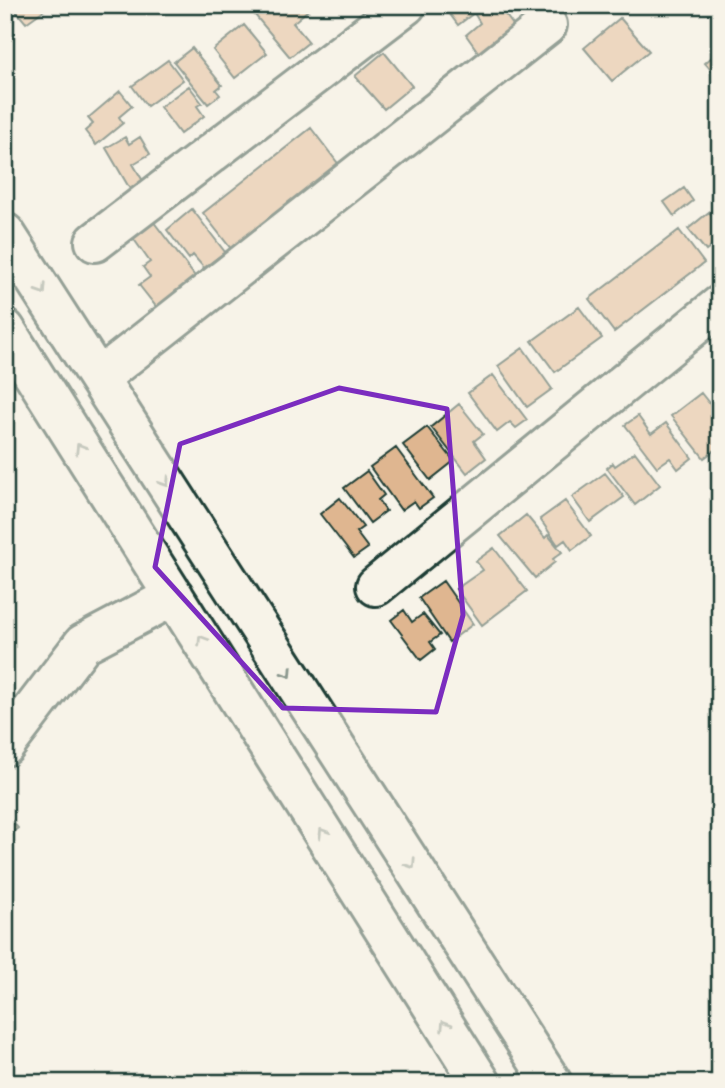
<svg xmlns="http://www.w3.org/2000/svg" width="725" height="1088" viewBox="0 0 725 1088" font-family="Kalam,sans-serif">
  <rect width="100%" height="100%" fill="#f7f3e8"/>
  <filter id="ink" filterUnits="userSpaceOnUse"><feTurbulence type="fractalNoise" baseFrequency=".0143" numOctaves="2"/><feDisplacementMap in="SourceGraphic" scale="14" xChannelSelector="R" yChannelSelector="G"/><feConvolveMatrix kernelMatrix="1 2 1 2 8 2 1 2 1" color-interpolation-filters="sRGB"/></filter>
  <g filter="url(#ink)">
    <path fill="#dfb690" stroke="#1f3d34" stroke-width="2" d="M11,5H51L26,23Z
      M253,5H314L293,23L309,42L290,57L249,8Z
      M443,5H498L516,29L481,56L466,35L480,23L474,13L458,25Z
      M620,18L649,51L612,81L584,48Z
      M244,25L267,53L235,78L213,50Z
      M192,48L222,85L216,90L220,95L208,104L174,62Z
      M720,50V80L705,63Z
      M384,52L412,86L384,109L355,76Z
      M168,60L183,80L147,106L132,86Z
      M189,86L202,103L197,106L204,116L180,134L160,107Z
      M120,91L132,106L119,117L123,123L96,145L85,131L93,124L88,118Z
      M311,128L340,166L232,250L203,213Z
      M125,137L129,144L140,137L150,154L133,164L143,181L130,189L106,148Z
      M684,188L693,201L674,216L664,202Z
      M192,209L225,252L204,268L193,255L189,259L167,230Z
      M709,212L720,225V242L719,241L706,251L688,229Z
      M153,221L197,279L158,309L139,285L150,277L143,267L150,262L133,238Z
      M679,230L704,263L614,332L589,299Z
      M579,307L602,338L555,372L532,341Z
      M523,348L552,389L527,407L498,366Z
      M493,375L527,420L516,428L510,422L497,432L468,393Z
      M701,393L720,417V446L704,458L671,416Z
      M459,404L483,434L474,441L486,458L467,473L431,427Z
      M638,416L651,434L666,423L692,458L678,469L670,458L657,467L625,425Z
      M427,427L454,461L430,480L403,445Z
      M396,448L433,498L419,508L414,501L401,510L370,467Z
      M635,452L660,485L635,505L607,468L613,463L615,466Z
      M367,471L384,495L378,500L386,511L370,523L344,488Z
      M605,473L624,497L590,522L572,497Z
      M340,498L363,527L356,532L368,548L354,558L320,514Z
      M565,501L591,536L572,550L565,540L558,545L540,519Z
      M526,515L545,538L548,535L562,552L553,559L555,562L535,578L500,536Z
      M494,548L527,591L482,625L456,589L483,570L476,561Z
      M443,581L473,624L449,642L419,598Z
      M404,610L412,622L423,614L440,635L430,642L435,649L421,660L391,620Z
      M5,813L18,828L5,838Z"/>
    <g fill="none" stroke-linecap="round" stroke-linejoin="round">
      <g stroke="#1f3d34" stroke-width="44">
        <path id="minor" d="M5,233L552,1083
          M95,242L406,5
          M5,329L481,1083
          M99,378L547,25
          M376,586L720,305
          M5,746L83,644L174,596"/>
      </g>
      <use href="#minor" stroke="#f7f3e8" stroke-width="38"/>
    </g>
    <defs><path id="oneway-chevron" d="M-2-3.5L2.5 0L-2 3.5" fill="none" stroke-width="1.6" stroke-linecap="round" stroke-linejoin="round" transform="scale(1.75)"/></defs>
    <g stroke="#8b988e">
      <use href="#oneway-chevron" transform="translate(42 290) rotate(57)"/>
      <use href="#oneway-chevron" transform="translate(80 448) rotate(-122)"/>
      <use href="#oneway-chevron" transform="translate(165 482) rotate(57)"/>
      <use href="#oneway-chevron" transform="translate(202 640) rotate(-122)"/>
      <use href="#oneway-chevron" transform="translate(288 673) rotate(57)"/>
      <use href="#oneway-chevron" transform="translate(323 833) rotate(-122)"/>
      <use href="#oneway-chevron" transform="translate(411 864) rotate(57)"/>
      <use href="#oneway-chevron" transform="translate(445 1025) rotate(-122)"/>
    </g>
  </g>
  <path d="M0 0H725V1088H0ZM339,388L447,409L463,615L436,712L283,708L155,567L180,444Z" fill="#f7f3e8" fill-opacity=".55" fill-rule="evenodd"/>
  <path fill="none" stroke="#7b2cbf" stroke-width="5" stroke-linejoin="round" d="M339,388L447,409L463,615L436,712L283,708L155,567L180,444Z"/>
  <rect width="725" height="1088" fill="none" stroke="#f7f3e8" stroke-width="28"/>
  <rect x="14" y="14" width="697" height="1060" fill="none" stroke="#1f3d34" stroke-width="2.5" filter="url(#ink)"/>
</svg>
